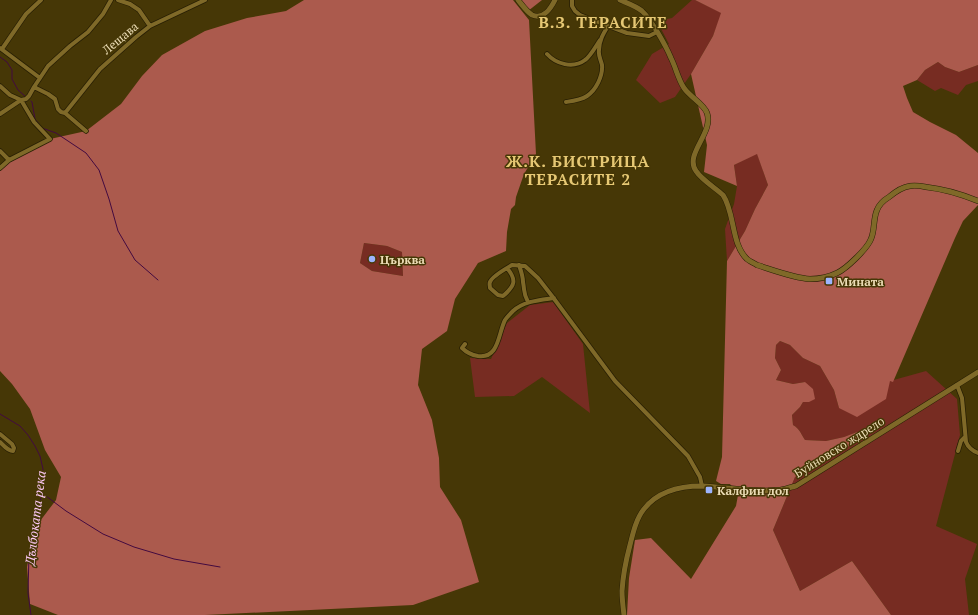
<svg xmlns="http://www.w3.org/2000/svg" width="978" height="615" viewBox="0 0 978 615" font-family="'PT Serif',serif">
  <rect width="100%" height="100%" fill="#463706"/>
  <path fill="#772c22" d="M692,0H695L722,13L713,36L691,74L675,97L660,103L636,80L652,54L669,44L657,21L672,18Z
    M938,62L945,67L959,72L978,65V81L966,85L958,95L941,88L935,91L917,80L925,70Z
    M757,153L768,185L755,209L745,231L727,261L725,229L734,204L737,186L734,165Z
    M364,243L387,246L402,252L403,276L372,271L360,263Z
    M553,302L583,344L590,413L542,377L514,396L475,397L470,358L491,359L507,323L530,305Z
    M780,341L790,345L803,358L820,366L834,390L839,408L890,381L926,371L957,399L960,435L936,526L977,544L965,579L969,615H891L852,561L800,591L773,530L795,477L820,460L849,446L857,432L844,437L826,441L805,440C801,434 800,429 793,425L792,415L800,407L803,402H809L805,382L793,384L776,380L781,370L775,358L776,345Z"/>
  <path fill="#ab5a4d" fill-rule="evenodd" d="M304,0H513L529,20L536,154L524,174L516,197L515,205L511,209L507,232L506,251L478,263L455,299L447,331L422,349L418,385L432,420L439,458L440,487L461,520L479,582L413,605L205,615H58L30,604L27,567L34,529L56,500L61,477L45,450L30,409L12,384L0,371V168L9,160L50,139L86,131L121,104L142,76L162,55L205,31L247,18L286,11ZM364,243L387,246L402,252L403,276L372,271L360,263Z
    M519,0H542L528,11Z
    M695,0H978V65L959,72L945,67L938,62L925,70L917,80L903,86L907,98L913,112L930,122L956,135L978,153V205L963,221L955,238L893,382L890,381L886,399L857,417L839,408L834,390L820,366L803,358L790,345L780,341L776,345L775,358L781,370L776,380L793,384L805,382L813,389L815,399L809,402H803L800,407L792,415L793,425C800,429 801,434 805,440L826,441L844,437L857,432L868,431L849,446L820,460L795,477L773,530L800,591L852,561L891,615H627L629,578L635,540L651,538L691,579L736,506L738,495L730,484H721L716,481L722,457L727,261L745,231L755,209L768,185L757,154L734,165L737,186L704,172L707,145L691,74L713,36L721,13Z"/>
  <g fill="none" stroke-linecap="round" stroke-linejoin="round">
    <path stroke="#430a40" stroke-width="1" d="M0,57L7,62L12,70V79L18,90L26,97
      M31,101L32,102L35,119L39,124
      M42,128L56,133L86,153L99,170L109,199L118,231L135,260L158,280
      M0,414L20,426L28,435L35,446L40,456L43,469V483L36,529L29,554L28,593L31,615
      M42,493L66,511L103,534L134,547L174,559L220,567"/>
    <g stroke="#281f04" stroke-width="5.5">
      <path id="minor" d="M118,0L130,4L139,10L150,26
        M572,0V6L575,11L580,15L608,26L627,33L649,36L657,32
        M0,48L40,78
        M2,49L26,14L41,0
        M547,54C556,64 573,69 585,60C590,57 596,46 600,40
        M0,86L10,95L21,100L34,122L50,139L9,160L0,168
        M34,87L48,94L55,99L58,109L61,112L65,113L86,131
        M566,102C573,101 581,100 587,96C596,90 603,76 602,65C601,60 598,56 599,50C599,41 603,34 608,26
        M65,113L100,69L136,37L150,26L205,0
        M0,114L21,100L26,99L29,96L34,87L48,66L70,46L88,32L103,14L111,0
        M0,151L9,160
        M519,265C521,271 523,276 523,282C525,292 523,293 528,302
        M507,268C517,280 515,286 503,296L498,295L490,288C490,286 489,284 490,282C492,276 507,268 512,265L525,266L538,278L552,296L615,381L688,456L700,477L702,486
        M465,344L462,348C466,352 472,355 478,356C499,359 498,334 505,320C507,317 510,314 513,311C524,301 540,300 554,298
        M957,385L962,398L966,442C968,447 973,451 978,453
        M0,434L12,444L14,448L13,451C8,451 4,446 0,442
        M958,451L961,441L965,437"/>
    </g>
    <g stroke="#281f04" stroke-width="6">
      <path id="tertiary" d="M518,0C522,5 527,12 532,15C544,20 551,8 555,0
        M620,0C627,3 636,6 642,11C651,19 666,46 671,58C676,68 678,79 684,88C690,97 704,104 707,113C714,133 684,154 696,171C702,180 714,187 723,195C735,213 731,244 747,259C749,261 754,263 757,265C773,270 794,278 810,279C819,279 829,277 837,273C846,269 867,249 871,239C875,230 873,219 877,210C879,205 884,200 889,197C895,192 902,187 910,186C915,185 921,186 926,187C944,189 961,194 978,201
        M624,615C623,607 622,599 622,591C623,575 626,560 630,545C633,533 636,519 644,509C658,491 681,486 702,486C727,487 753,493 778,490C784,490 790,487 796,486L978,372"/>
    </g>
    <use href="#minor" stroke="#7f6928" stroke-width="4"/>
    <use href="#tertiary" stroke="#7f6928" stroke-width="5"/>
  </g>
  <g fill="#9db4fd" stroke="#463706" stroke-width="1.5">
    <circle cx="372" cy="259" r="4"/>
    <rect x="825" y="277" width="8" height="8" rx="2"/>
    <rect x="705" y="486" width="8" height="8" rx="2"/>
  </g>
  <g text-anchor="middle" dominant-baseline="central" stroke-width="3" stroke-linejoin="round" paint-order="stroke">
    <g font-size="12" fill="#ebdcb5" stroke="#463706">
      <text transform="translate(120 38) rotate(-40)">Лещава</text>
      <text transform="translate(839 447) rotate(-32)">Буйновско ждрело</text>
    </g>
    <g font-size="12" font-weight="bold" fill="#ebdcb5" stroke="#463706" text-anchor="start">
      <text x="380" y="259">Църква</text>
      <text x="837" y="281">Мината</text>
      <text x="717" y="490">Калфин дол</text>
    </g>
    <g font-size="13" font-style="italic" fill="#fdc9f6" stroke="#463706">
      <text transform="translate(35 518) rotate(-83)">Дълбоката река</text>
    </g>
    <g font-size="16" font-weight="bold" letter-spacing="1" fill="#e6c874" stroke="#463706">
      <text x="603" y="22">В.З. ТЕРАСИТЕ</text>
      <text x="578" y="161">Ж.К. БИСТРИЦА<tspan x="578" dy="18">ТЕРАСИТЕ 2</tspan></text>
    </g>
  </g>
</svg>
